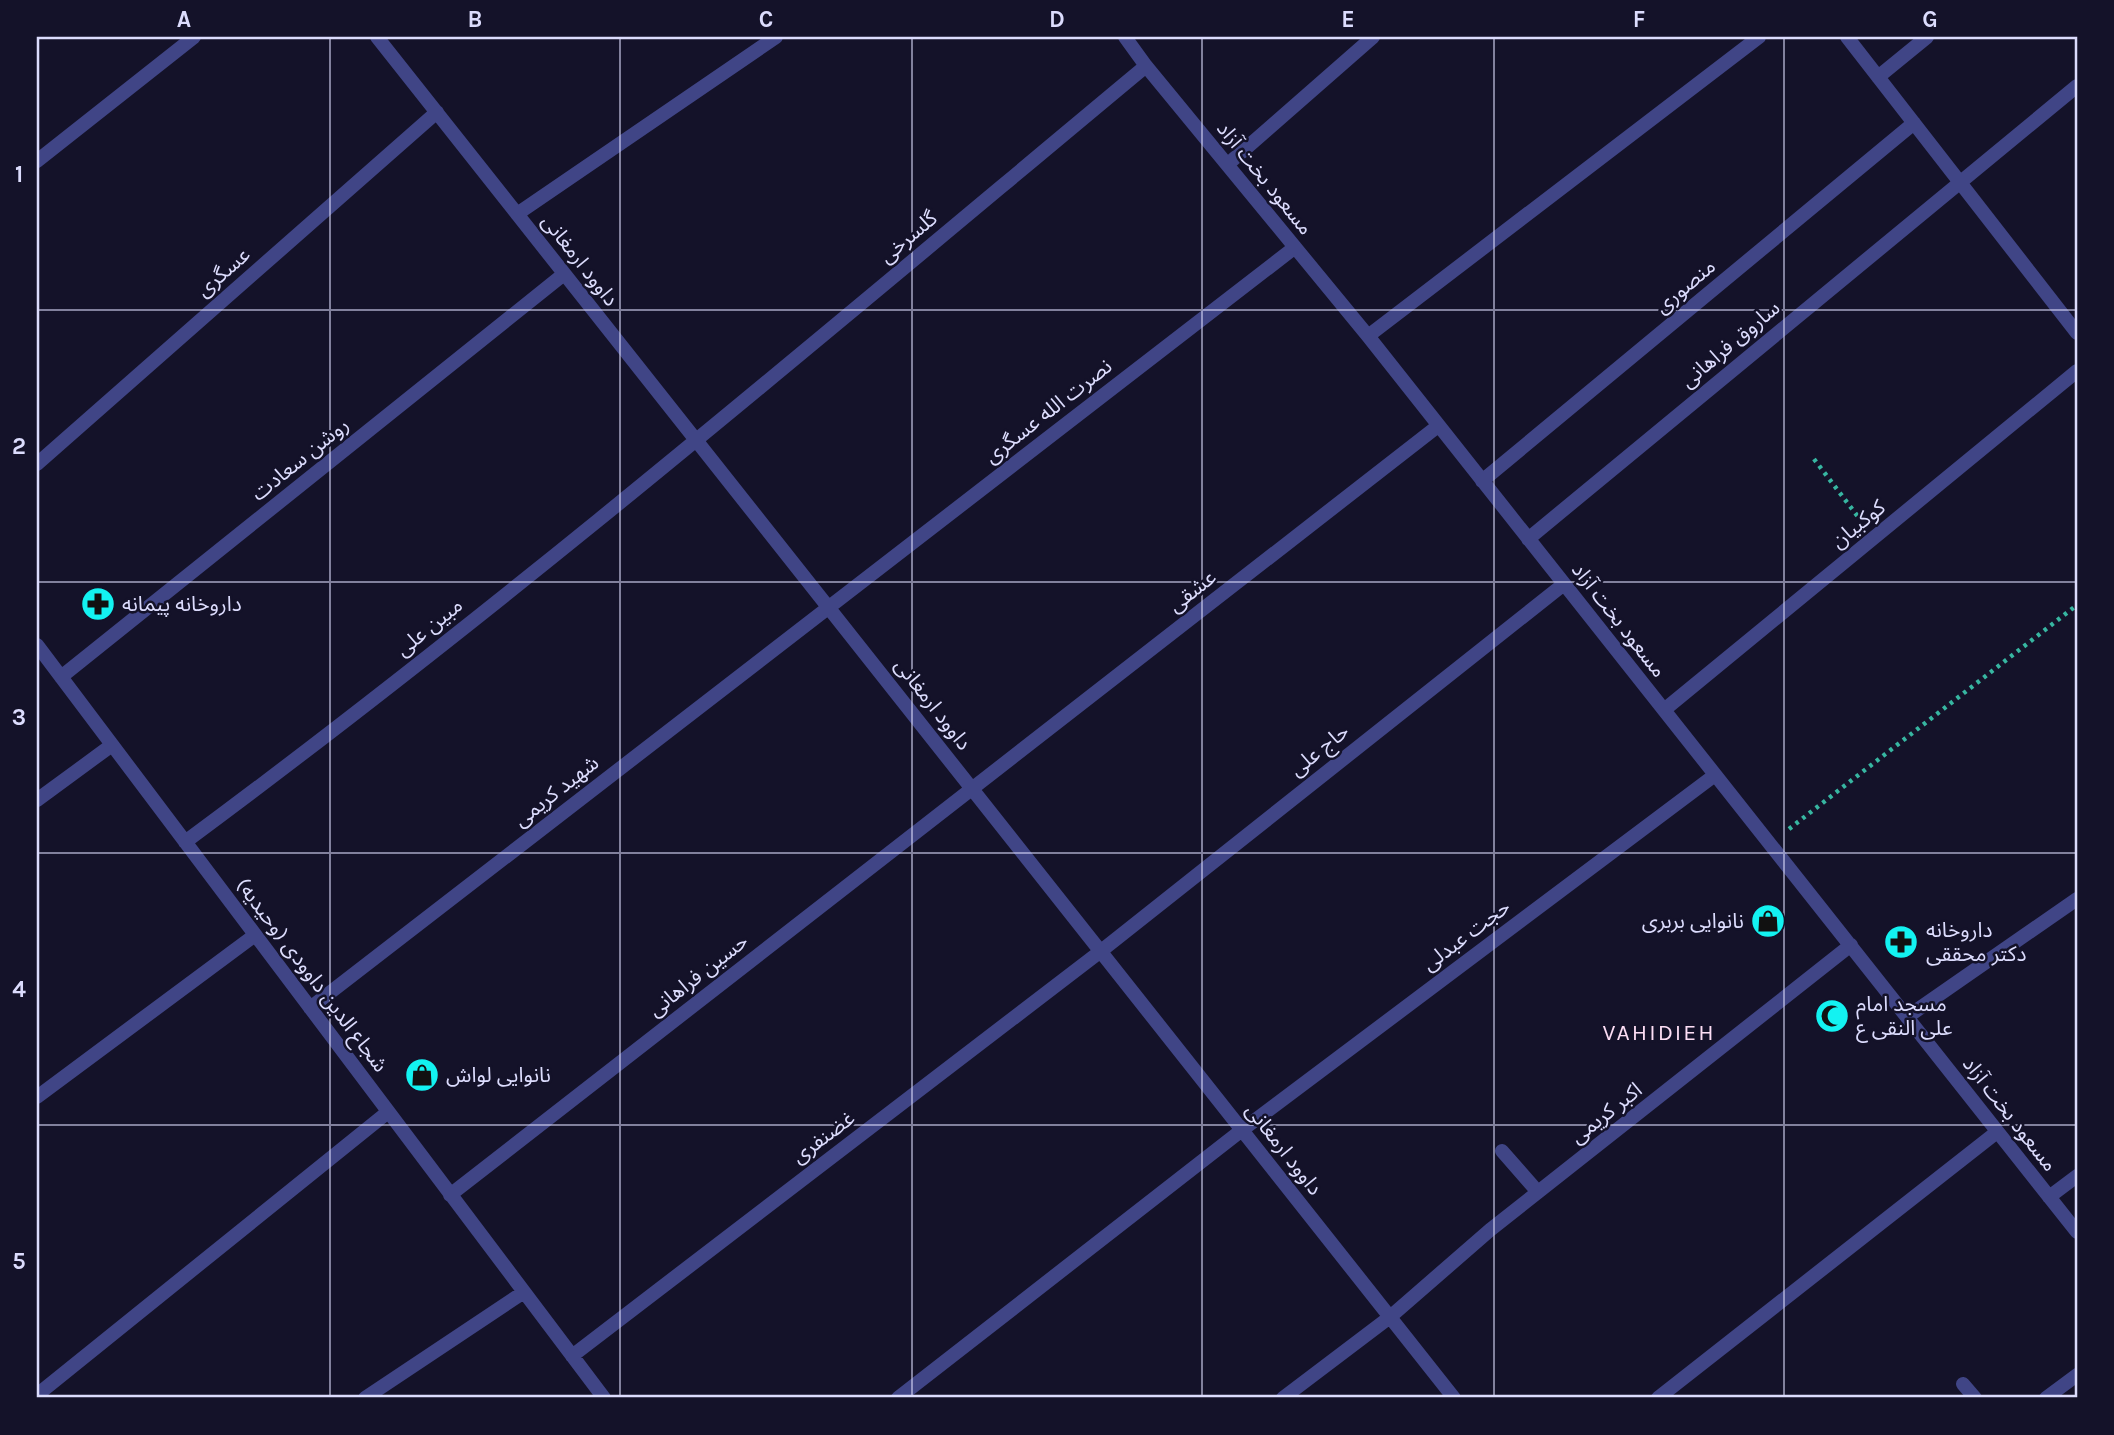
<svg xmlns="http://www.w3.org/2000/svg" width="2114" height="1435" viewBox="0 0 2114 1435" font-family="Karla,'Noto Sans Arabic',sans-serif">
  <rect width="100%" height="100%" fill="#141229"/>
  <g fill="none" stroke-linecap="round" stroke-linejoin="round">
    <path stroke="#37b6a1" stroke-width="4.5" stroke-dasharray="3.5 5" stroke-linecap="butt" d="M1814,459L1859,518
      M1789,829L2077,605"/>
    <path stroke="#404586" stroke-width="14" d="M377,37L1454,1398
      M1125,37L1146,66L1368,336L2077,1232
      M1847,37L2077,333
      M1878,77L1927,37
      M37,161L194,37
      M1228,164L1373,37
      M517,214L776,37
      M1368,336L1759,37
      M37,464L437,112
      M1482,481L1914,123
      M1528,539L2077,86
      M37,645L604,1398
      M61,677L564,274
      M1664,710L2077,371
      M37,800L112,745
      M185,842C516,597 830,329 1146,66
      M310,1008L1294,248
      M1907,1017L2077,899
      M37,1097L255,935
      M1502,1151L1538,1192
      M450,1195L1438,426
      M2049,1197L2077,1176
      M572,1356L1101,951L1564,584
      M1963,1384L1975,1398
      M37,1395L388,1112
      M365,1398L524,1292
      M898,1398L1242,1130L1715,775
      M1283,1398L1390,1317L1490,1230L1851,945
      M1658,1398L1997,1132
      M2046,1398L2077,1375"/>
  </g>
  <path fill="none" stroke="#dcdcfd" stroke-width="2" stroke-opacity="0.55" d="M330,37V1398M620,37V1398M912,37V1398M1202,37V1398M1494,37V1398M1784,37V1398M37,310H2077M37,582H2077M37,853H2077M37,1125H2077"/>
  <defs>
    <g id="pharmacy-disc" transform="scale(1.75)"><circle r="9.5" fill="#13f2f1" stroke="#141229"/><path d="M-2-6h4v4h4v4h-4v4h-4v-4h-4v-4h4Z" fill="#111"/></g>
    <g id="shop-disc" transform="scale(1.75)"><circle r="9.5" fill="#13f2f1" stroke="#141229"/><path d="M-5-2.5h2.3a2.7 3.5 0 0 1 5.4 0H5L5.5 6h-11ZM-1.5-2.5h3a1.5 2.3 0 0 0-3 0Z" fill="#111"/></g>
    <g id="mosque-disc" transform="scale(1.75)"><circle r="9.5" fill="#13f2f1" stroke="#141229"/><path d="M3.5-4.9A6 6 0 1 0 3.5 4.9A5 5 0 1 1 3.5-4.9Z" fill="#111"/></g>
  </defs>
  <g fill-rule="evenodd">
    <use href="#pharmacy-disc" x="98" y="604"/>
    <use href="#shop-disc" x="1768" y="921"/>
    <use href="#pharmacy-disc" x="1901" y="942"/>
    <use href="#mosque-disc" x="1832" y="1016"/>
    <use href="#shop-disc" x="422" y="1075"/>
  </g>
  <g text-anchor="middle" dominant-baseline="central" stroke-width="5" stroke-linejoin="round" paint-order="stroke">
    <g font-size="21" fill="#dcdcfd" stroke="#141229">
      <text transform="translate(1265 178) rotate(51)">مسعود بخت آزاد</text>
      <text transform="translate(908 237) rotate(-40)">گلسرخی</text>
      <text transform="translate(580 260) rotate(52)">داوود ارمغانی</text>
      <text transform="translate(223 272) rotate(-41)">عسگری</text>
      <text transform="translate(1685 286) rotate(-40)">منصوری</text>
      <text transform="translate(1730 344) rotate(-40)">ساروق فراهانی</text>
      <text transform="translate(1048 411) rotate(-38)">نصرت الله عسگری</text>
      <text transform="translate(300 459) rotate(-39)">روشن سعادت</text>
      <text transform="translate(1858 524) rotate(-39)">کوکبیان</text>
      <text transform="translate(1192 591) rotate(-38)">عشقی</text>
      <text transform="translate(1619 620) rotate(52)">مسعود بخت آزاد</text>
      <text transform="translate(429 627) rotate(-39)">مبین علی</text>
      <text transform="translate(933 704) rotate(52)">داوود ارمغانی</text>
      <text transform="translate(1319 750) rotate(-39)">حاج علی</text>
      <text transform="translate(556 791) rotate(-38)">شهید کریمی</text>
      <text transform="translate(1466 935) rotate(-37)">حجت عبدلی</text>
      <text transform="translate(312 975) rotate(53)">شجاع الدین داوودی (وحیدیه)</text>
      <text transform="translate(698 975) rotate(-38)">حسین فراهانی</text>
      <text transform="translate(1606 1113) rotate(-38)">اکبر کریمی</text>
      <text transform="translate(2010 1114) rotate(52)">مسعود بخت آزاد</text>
      <text transform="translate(823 1137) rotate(-37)">غضنفری</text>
      <text transform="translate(1284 1149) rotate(52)">داوود ارمغانی</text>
    </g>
    <g font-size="21" fill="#dcdcfd" stroke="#141229" text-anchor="start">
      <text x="122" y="604">داروخانه پیمانه</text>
      <text x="1744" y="921" text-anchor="end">نانوایی بربری</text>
      <text x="1926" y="930">داروخانه<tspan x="1926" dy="24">دکتر محققی</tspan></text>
      <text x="1856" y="1004">مسجد امام<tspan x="1856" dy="24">علی النقی ع</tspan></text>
      <text x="446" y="1075">نانوایی لواش</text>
    </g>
    <g font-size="23" letter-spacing="2" fill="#fddef5" stroke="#141229">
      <text x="1659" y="1032">VAHIDIEH</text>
    </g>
  </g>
  <rect width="2114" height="1435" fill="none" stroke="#141229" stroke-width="77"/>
  <rect x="38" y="38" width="2038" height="1358" fill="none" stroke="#dcdcfd" stroke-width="2.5"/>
  <g font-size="23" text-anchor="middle" font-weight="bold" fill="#dcdcfd">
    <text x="184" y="27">A</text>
    <text x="475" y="27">B</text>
    <text x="766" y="27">C</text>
    <text x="1057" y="27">D</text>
    <text x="1348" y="27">E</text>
    <text x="1639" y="27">F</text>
    <text x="1930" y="27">G</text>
    <text x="19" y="182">1</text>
    <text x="19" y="454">2</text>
    <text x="19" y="725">3</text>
    <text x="19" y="997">4</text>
    <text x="19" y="1269">5</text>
  </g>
</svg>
